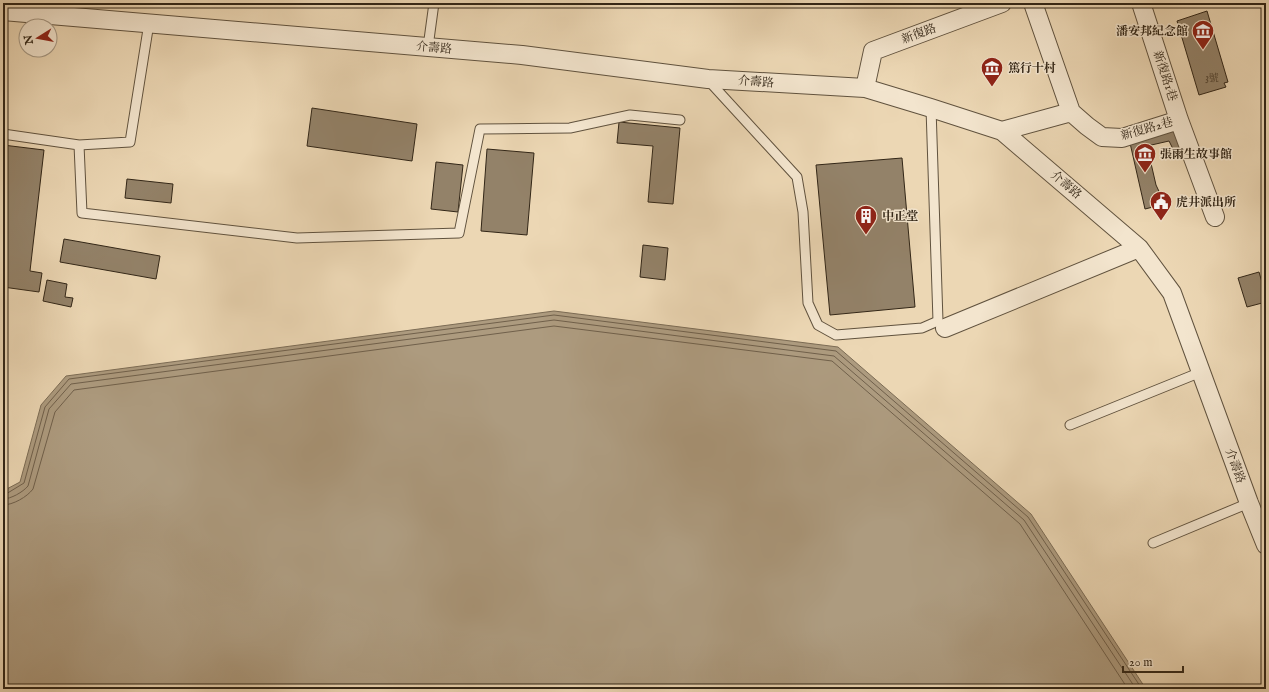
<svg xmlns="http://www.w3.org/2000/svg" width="1269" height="692" viewBox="0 0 1269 692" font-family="'IM FELL English','Noto Serif TC',serif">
  <rect width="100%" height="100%" fill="#ecd7b4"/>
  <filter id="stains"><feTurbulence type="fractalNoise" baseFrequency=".005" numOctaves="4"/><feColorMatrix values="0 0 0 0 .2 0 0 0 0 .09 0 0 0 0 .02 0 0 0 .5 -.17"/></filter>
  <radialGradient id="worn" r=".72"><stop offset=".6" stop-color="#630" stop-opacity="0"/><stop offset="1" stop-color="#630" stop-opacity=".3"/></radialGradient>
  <path fill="#ad9b7f" stroke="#7c6c55" d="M554,311L838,347L1031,514L1146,689H3V491L20,482L41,405L66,376Z"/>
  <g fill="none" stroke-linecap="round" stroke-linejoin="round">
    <path stroke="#70604b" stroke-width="1" d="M3,494H6L24,483L45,407L69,379L554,315L836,351L1028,517L1142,689
      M3,499C11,499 23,492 28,486L49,409L71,384L554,320L834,356L1024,520L1136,689
      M3,505C13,505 27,497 33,489L55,412L74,390L554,326L832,361L1020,524L1128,689"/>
  </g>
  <path fill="#938269" stroke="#322617" d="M1207,11L1228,82L1224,83L1226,87L1199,95L1177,21Z
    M312,108L417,124L412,161L307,146Z
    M619,122L680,128L673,204L648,202L653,146L617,143Z
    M1175,125L1183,148L1174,151L1169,141L1147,146L1156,185L1165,204L1145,209L1130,143Z
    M3,145L44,150L30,271L42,273L39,292L3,287Z
    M487,149L534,153L527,235L481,231Z
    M902,158L915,307L830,315L816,165Z
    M436,162L463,165L458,212L431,209Z
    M127,179L173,184L171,203L125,198Z
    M64,239L160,256L156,279L60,262Z
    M643,245L668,248L665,280L640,277Z
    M1259,272L1266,296V302L1247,307L1238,278Z
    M47,280L67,284L65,297L73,298L71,307L43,301Z"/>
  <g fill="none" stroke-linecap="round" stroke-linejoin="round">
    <g stroke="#60523e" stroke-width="11">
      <path id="lane" d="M149,23L130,142L79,145L82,213L297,238L459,233L480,129L570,128L630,115L680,120
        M428,47L434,3
        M708,80L797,177L803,212L808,303L818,325L836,335L922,328L938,321L931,108
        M3,134L79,145
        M1070,425L1201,372
        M1153,543L1249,503"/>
    </g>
    <g stroke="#60523e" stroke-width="20">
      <path id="street" d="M1033,3L1071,112L1087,126L1102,137L1122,138L1179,120
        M1141,3L1179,120L1215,217
        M3,11L522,55L708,79L865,88L931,108L1002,131L1139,248L1172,293L1249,503L1266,545
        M865,88L873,51L1002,3
        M1002,131L1071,112
        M945,328L1139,248"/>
    </g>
    <use href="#lane" stroke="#f3e5ce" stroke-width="9"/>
    <use href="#street" stroke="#f3e5ce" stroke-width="18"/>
  </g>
  <defs>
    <g id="museum-pin" transform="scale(1.15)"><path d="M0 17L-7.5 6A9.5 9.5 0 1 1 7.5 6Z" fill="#8f2418" stroke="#f3e5ce"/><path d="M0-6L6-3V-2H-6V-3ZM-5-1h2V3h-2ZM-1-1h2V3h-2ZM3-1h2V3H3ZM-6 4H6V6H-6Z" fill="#fff"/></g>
    <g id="civic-pin" transform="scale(1.15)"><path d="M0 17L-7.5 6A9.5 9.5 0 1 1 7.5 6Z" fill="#8f2418" stroke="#f3e5ce"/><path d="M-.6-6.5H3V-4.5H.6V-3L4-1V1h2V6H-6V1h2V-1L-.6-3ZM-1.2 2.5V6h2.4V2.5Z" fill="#fff"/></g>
    <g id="building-pin" transform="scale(1.15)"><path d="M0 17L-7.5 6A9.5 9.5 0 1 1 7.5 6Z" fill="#8f2418" stroke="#f3e5ce"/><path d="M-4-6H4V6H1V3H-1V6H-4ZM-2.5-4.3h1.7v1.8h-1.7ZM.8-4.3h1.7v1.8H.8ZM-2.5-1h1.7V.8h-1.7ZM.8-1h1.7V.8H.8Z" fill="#fff"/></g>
  </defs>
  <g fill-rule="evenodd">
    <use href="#museum-pin" x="1203" y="31"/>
    <use href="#museum-pin" x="992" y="68"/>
    <use href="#museum-pin" x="1145" y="154"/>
    <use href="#civic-pin" x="1161" y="202"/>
    <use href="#building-pin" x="866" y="216"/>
  </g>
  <g text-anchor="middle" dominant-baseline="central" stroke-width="3" stroke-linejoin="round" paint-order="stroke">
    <g font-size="10" fill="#4a3d2c">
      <text x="1212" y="78">3號</text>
    </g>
    <g font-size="12" font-weight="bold" fill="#322617" stroke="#f3e5ce" text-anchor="start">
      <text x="1188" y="31" text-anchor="end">潘安邦紀念館</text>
      <text x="1008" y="68">篤行十村</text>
      <text x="1160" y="154">張雨生故事館</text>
      <text x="1176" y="202">虎井派出所</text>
      <text x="882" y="216">中正堂</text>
    </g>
    <g font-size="12" fill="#322617" stroke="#f3e5ce">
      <text transform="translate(919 34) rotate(-20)">新復路</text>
      <text transform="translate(434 48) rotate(5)">介壽路</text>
      <text transform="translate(1165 76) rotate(72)">新復路1巷</text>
      <text transform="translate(756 82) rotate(4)">介壽路</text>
      <text transform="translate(1147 129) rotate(-16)">新復路2巷</text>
      <text transform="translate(1066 185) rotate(40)">介壽路</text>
      <text transform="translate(1235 466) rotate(70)">介壽路</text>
    </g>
  </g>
  <rect width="1269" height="692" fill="none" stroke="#ecd7b4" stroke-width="16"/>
  <rect x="4" y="4" width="1261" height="684" fill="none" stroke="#322617" stroke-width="2"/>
  <rect x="8" y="8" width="1253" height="676" fill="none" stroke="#322617"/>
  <g transform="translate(38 38) rotate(259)"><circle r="19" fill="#f3e5ce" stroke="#a69985"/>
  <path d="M0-3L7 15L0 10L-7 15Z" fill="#8f2418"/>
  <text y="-6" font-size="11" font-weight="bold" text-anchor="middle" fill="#322617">N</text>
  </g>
  <path d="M1123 666v6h60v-6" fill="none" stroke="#322617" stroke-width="2"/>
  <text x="1129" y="666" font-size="12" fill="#322617" stroke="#f3e5ce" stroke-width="3" paint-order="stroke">20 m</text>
  <rect width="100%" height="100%" filter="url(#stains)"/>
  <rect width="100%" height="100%" fill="url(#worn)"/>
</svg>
